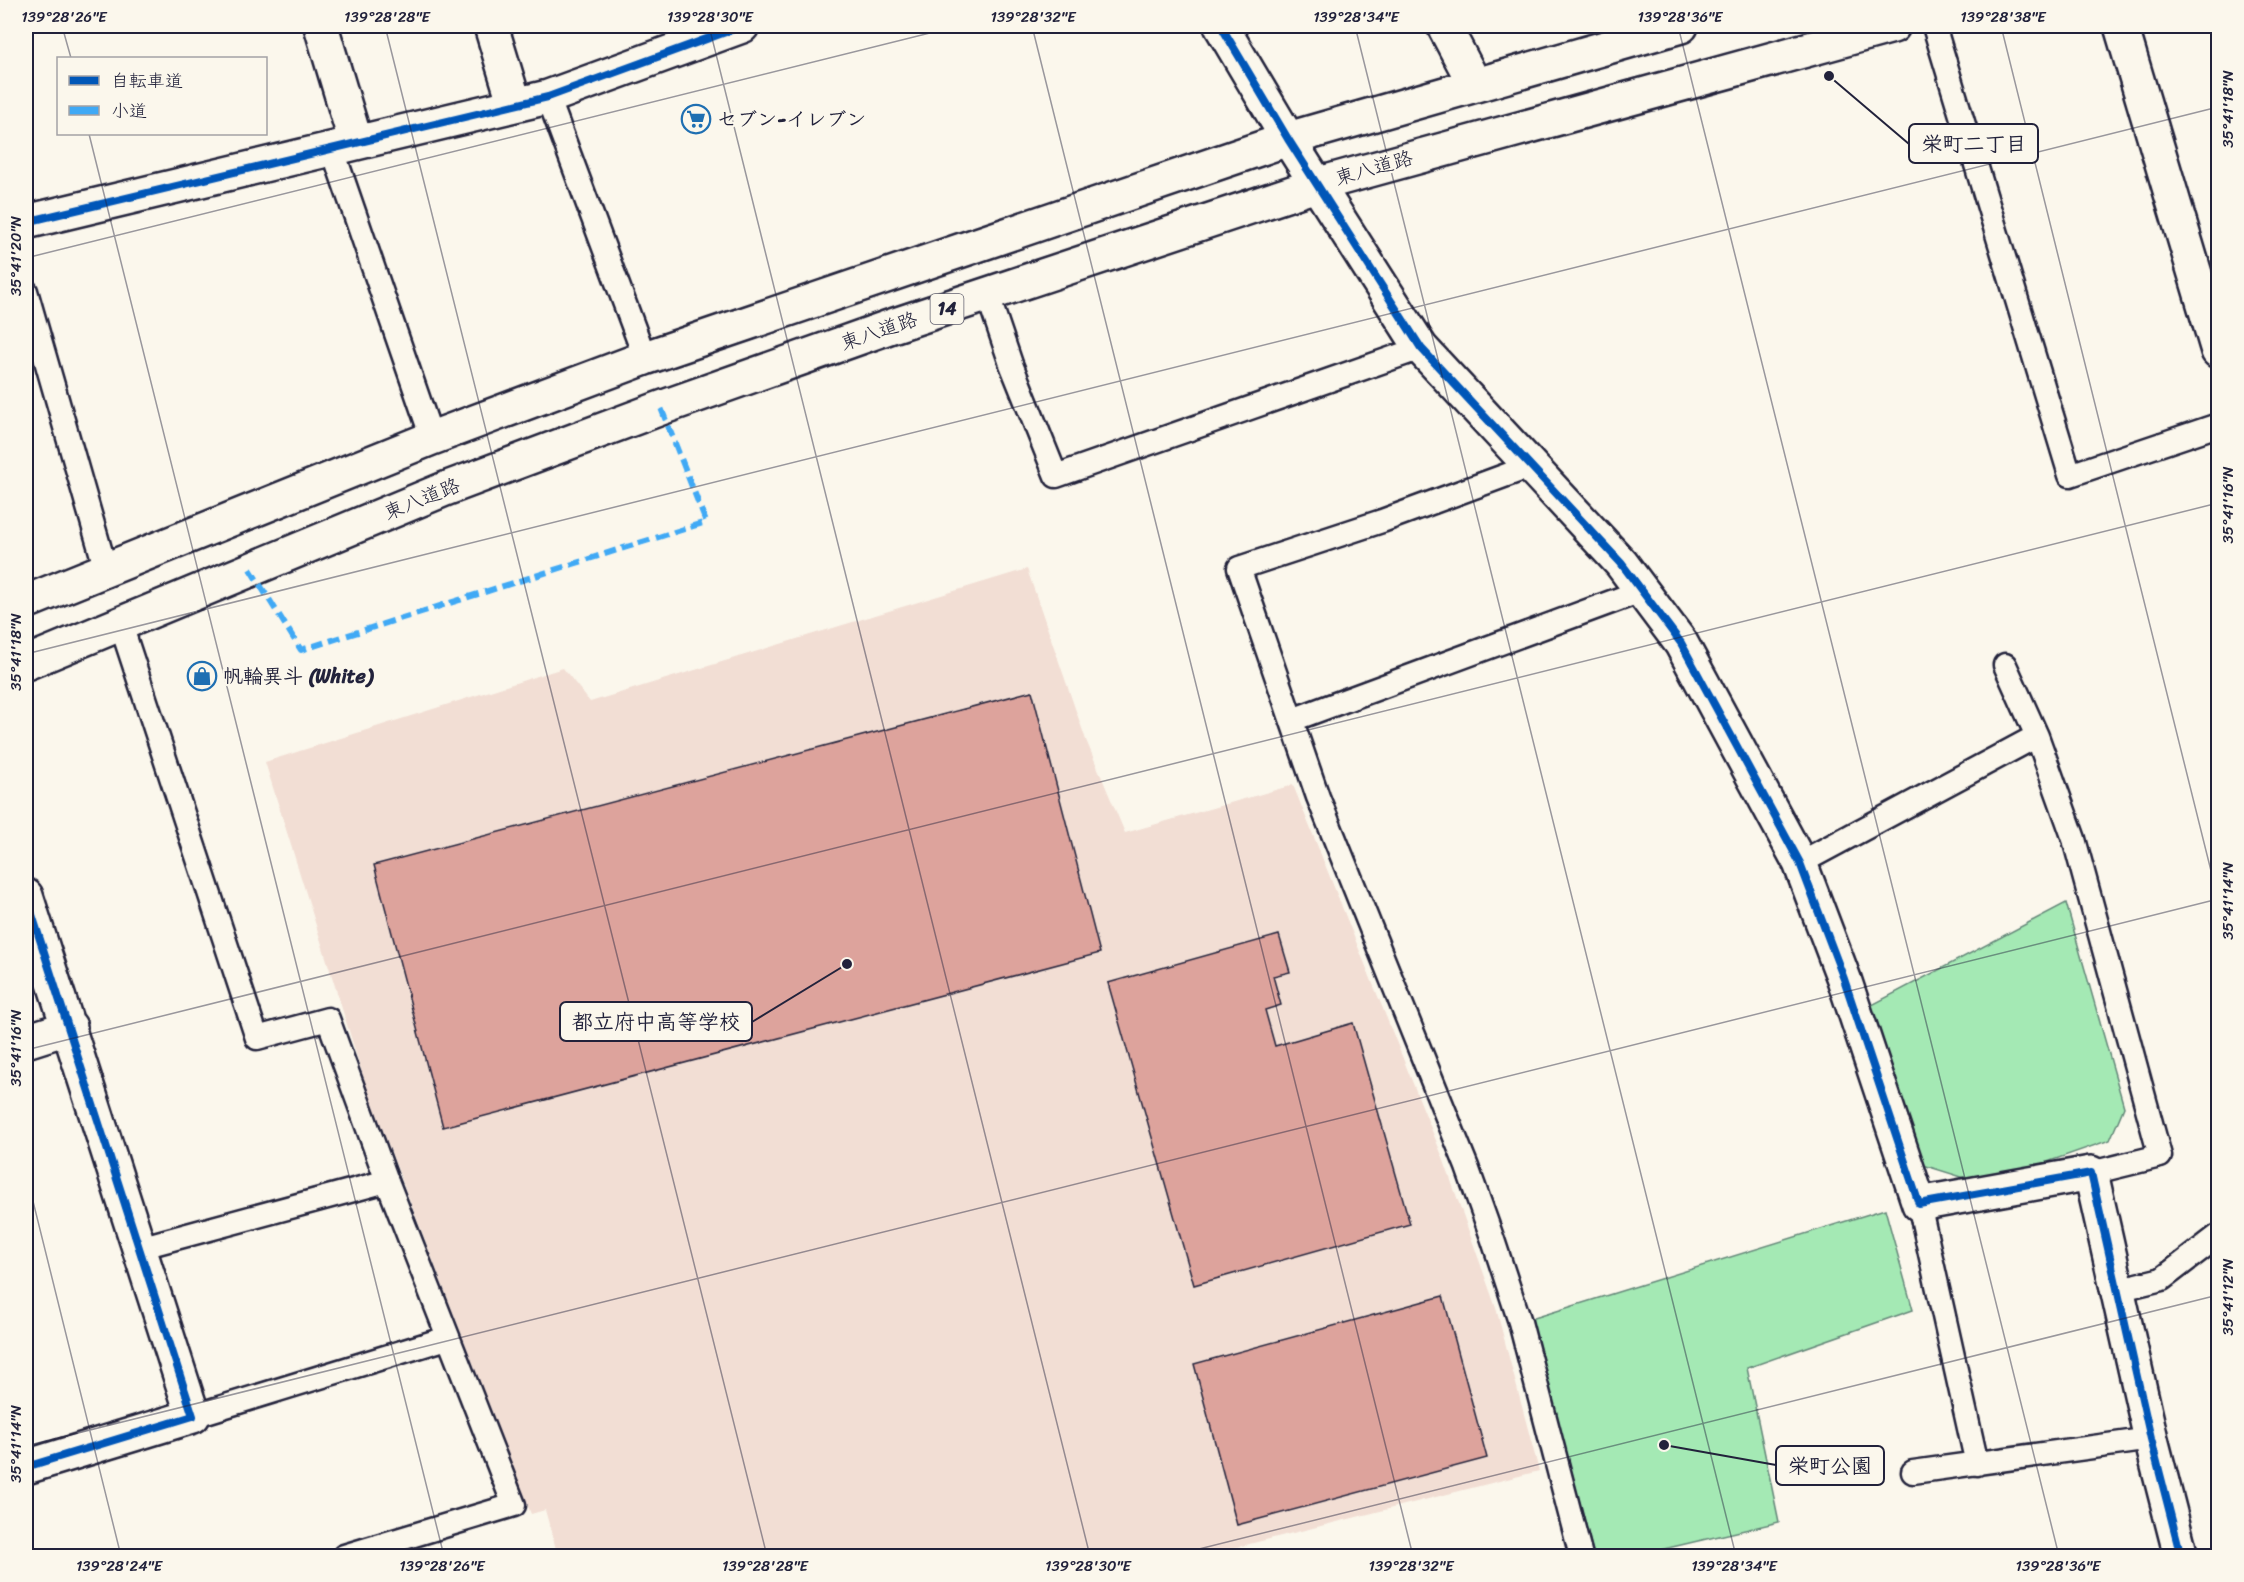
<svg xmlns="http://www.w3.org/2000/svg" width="2244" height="1582" viewBox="0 0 2244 1582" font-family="Sriracha,'Klee One',sans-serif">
  <rect width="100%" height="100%" fill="#fbf7ec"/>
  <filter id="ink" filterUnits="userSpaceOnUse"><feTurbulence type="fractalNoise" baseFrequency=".0167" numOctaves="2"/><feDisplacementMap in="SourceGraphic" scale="12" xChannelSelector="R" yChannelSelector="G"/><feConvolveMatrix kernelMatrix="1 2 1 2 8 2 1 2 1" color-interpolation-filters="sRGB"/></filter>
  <g filter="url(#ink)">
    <path fill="#f2ded4" d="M1027,569L1086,740L1125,833L1293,785L1443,1158L1496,1308L1539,1471L1202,1556H558L545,1510L531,1514L369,1095L265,762L563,668L590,702Z"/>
    <path fill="#a4e9b4" stroke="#638678" stroke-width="1.5" d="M2066,903L2124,1107L2110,1140L1984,1184L1923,1165L1870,1006Z
      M1885,1209L1913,1310L1747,1368L1779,1522L1634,1556H1594L1531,1319Z"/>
    <path fill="#dda39c" stroke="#22223b" stroke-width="1.5" d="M1032,691L1100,953L443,1127L374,865Z
      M1279,935L1290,972L1273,976L1281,1005L1265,1010L1275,1046L1353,1023L1410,1224L1194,1285L1108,983Z
      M1443,1296L1487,1458L1237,1525L1194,1364Z"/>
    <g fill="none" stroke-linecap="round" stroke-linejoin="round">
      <g stroke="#22223b" stroke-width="27">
        <path id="lane" d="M1934,26L2070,475L2218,425
          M548,97L645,358
          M332,148L432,438
          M26,291L106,570
          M988,296L1011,364L1056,476L1421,348
          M1531,466L1382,521L1239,568L1318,797L1467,1167L1493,1240L1520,1322L1581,1556
          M120,622L257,1038L328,1019L387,1181L514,1505L344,1556
          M2005,665L2037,736L2074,839L2160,1156L2091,1173
          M1292,720L1641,591
          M1800,863L2037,736
          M1919,1204L1977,1464
          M139,1248L387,1181
          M2117,1290L2162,1279L2218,1236
          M193,1416L447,1338
          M1913,1472L2151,1439"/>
      </g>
      <g stroke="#22223b" stroke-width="38">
        <path id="street" d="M321,26L356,143
          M491,26L515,105
          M1221,26L1288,139L1421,348L1621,563L1681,643L1800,863L1844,979L1919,1204L2091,1173L2151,1439L2181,1556
          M1444,26L1474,83
          M2121,26L2218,351
          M26,222L548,97L742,26
          M26,896L193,1416L26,1467
          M26,1041L70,1027"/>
      </g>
      <g stroke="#22223b" stroke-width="38">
        <path id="primary" d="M26,602L432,438L645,358L1288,139L1681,26
          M26,663L445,489L661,408L889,327L1319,184L1893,26"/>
      </g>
      <use href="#lane" stroke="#fbf7ec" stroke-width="22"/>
      <use href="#street" stroke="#fbf7ec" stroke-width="33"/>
      <use href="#primary" stroke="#fbf7ec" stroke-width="33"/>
      <path stroke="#3fa9f5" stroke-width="6" stroke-dasharray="12 6" stroke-linecap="butt" d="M250,569L301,650L706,522L661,408"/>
      <g stroke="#fbf7ec" stroke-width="11">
        <path id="cycleway" d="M1221,26L1288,139L1421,348L1621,563L1681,643L1800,863L1844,979L1919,1204L2091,1173L2151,1439L2181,1556
          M26,222L548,97L742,26
          M26,896L193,1416L26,1467"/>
      </g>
      <use href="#cycleway" stroke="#0057b8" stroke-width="8"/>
    </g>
  </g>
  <path fill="none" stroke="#22223b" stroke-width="1.5" stroke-opacity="0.45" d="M62,26L71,58M385,26L767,1556M709,26L1090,1556M1032,26L1413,1556M1355,26L1736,1556M1678,26L2059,1556M2001,26L2218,899M89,134L444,1556M26,258L958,26M26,654L2218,107M26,1050L2218,503M26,1173L121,1556M26,1446L2218,899M1171,1556L2218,1295"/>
  <defs>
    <g id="supermarket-ring" transform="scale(1.5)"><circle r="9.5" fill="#fbf7ec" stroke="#1f6fb2" stroke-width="1.5"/><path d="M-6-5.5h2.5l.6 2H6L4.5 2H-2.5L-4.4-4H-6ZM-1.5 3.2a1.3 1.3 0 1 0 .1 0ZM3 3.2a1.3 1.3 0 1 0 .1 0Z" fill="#1f6fb2"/></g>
    <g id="shop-ring" transform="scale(1.5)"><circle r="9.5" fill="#fbf7ec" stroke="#1f6fb2" stroke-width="1.5"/><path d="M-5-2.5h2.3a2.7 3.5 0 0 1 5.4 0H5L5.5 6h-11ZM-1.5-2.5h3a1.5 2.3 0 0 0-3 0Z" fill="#1f6fb2"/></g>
  </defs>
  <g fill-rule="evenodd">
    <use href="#supermarket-ring" x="696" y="119"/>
    <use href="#shop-ring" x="202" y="676"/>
  </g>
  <g text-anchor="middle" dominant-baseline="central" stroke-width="4.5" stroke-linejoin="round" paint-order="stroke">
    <rect fill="#fbf7ec" stroke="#636270" stroke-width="1.5" x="930.5" y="294" width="33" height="30" rx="4.5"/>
    <g font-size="18" font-weight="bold" fill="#22223b">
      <text x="947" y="309">14</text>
    </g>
    <g font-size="20" font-weight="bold" fill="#22223b" stroke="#fbf7ec" text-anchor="start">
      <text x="717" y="119">セブン-イレブン</text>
      <text x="223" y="676">帆輪異斗 (White)</text>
    </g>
    <g font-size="20" fill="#22223b" stroke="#fbf7ec">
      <text transform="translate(1374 168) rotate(-16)">東八道路</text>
      <text transform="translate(879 331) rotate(-19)">東八道路</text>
      <text transform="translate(422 499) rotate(-22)">東八道路</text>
    </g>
  </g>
  <path fill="none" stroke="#22223b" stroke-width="2" d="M1829 76L1909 144M847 964L752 1022M1664 1445L1776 1465"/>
  <g fill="#22223b" stroke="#fbf7ec" stroke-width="2">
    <circle cx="1829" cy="76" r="6"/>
    <circle cx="847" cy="964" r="6"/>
    <circle cx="1664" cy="1445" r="6"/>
  </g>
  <g fill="#fbf7ec" stroke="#22223b" stroke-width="2">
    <rect x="1909" y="124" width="129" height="39" rx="6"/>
    <rect x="560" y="1002" width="192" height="39" rx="6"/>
    <rect x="1776" y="1446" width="108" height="39" rx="6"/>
  </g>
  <g font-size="21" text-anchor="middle" font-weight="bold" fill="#22223b">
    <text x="1974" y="151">栄町二丁目</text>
    <text x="656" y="1029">都立府中高等学校</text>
    <text x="1830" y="1473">栄町公園</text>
  </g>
  <rect width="2244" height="1582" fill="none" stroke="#fbf7ec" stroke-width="66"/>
  <rect x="57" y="57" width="210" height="78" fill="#fbf7ec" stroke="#a4a2a5" stroke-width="1.5"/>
  <rect x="69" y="76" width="30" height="9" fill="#0057b8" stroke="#a4a2a5" stroke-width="1.5"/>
  <text x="111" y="87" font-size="18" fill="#22223b">自転車道</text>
  <rect x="69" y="106" width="30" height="9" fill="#3fa9f5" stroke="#a4a2a5" stroke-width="1.5"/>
  <text x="111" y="117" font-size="18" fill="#22223b">小道</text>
  <rect x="33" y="33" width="2178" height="1516" fill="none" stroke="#22223b" stroke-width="2"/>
  <g font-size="15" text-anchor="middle" fill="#22223b">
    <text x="64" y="22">139°28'26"E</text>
    <text x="387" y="22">139°28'28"E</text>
    <text x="710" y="22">139°28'30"E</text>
    <text x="1033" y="22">139°28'32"E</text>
    <text x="1356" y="22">139°28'34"E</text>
    <text x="1680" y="22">139°28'36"E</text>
    <text x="2003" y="22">139°28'38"E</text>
    <text transform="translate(2228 109) rotate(-90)" y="5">35°41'18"N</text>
    <text transform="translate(16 256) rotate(-90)" y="5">35°41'20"N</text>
    <text transform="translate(2228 505) rotate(-90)" y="5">35°41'16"N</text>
    <text transform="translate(16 652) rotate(-90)" y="5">35°41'18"N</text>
    <text transform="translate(2228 901) rotate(-90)" y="5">35°41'14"N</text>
    <text transform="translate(16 1048) rotate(-90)" y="5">35°41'16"N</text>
    <text transform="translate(2228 1297) rotate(-90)" y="5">35°41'12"N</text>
    <text transform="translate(16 1444) rotate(-90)" y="5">35°41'14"N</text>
    <text x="119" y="1571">139°28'24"E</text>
    <text x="442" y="1571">139°28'26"E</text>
    <text x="765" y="1571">139°28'28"E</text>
    <text x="1088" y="1571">139°28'30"E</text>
    <text x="1411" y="1571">139°28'32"E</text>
    <text x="1734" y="1571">139°28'34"E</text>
    <text x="2058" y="1571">139°28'36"E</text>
  </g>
</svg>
